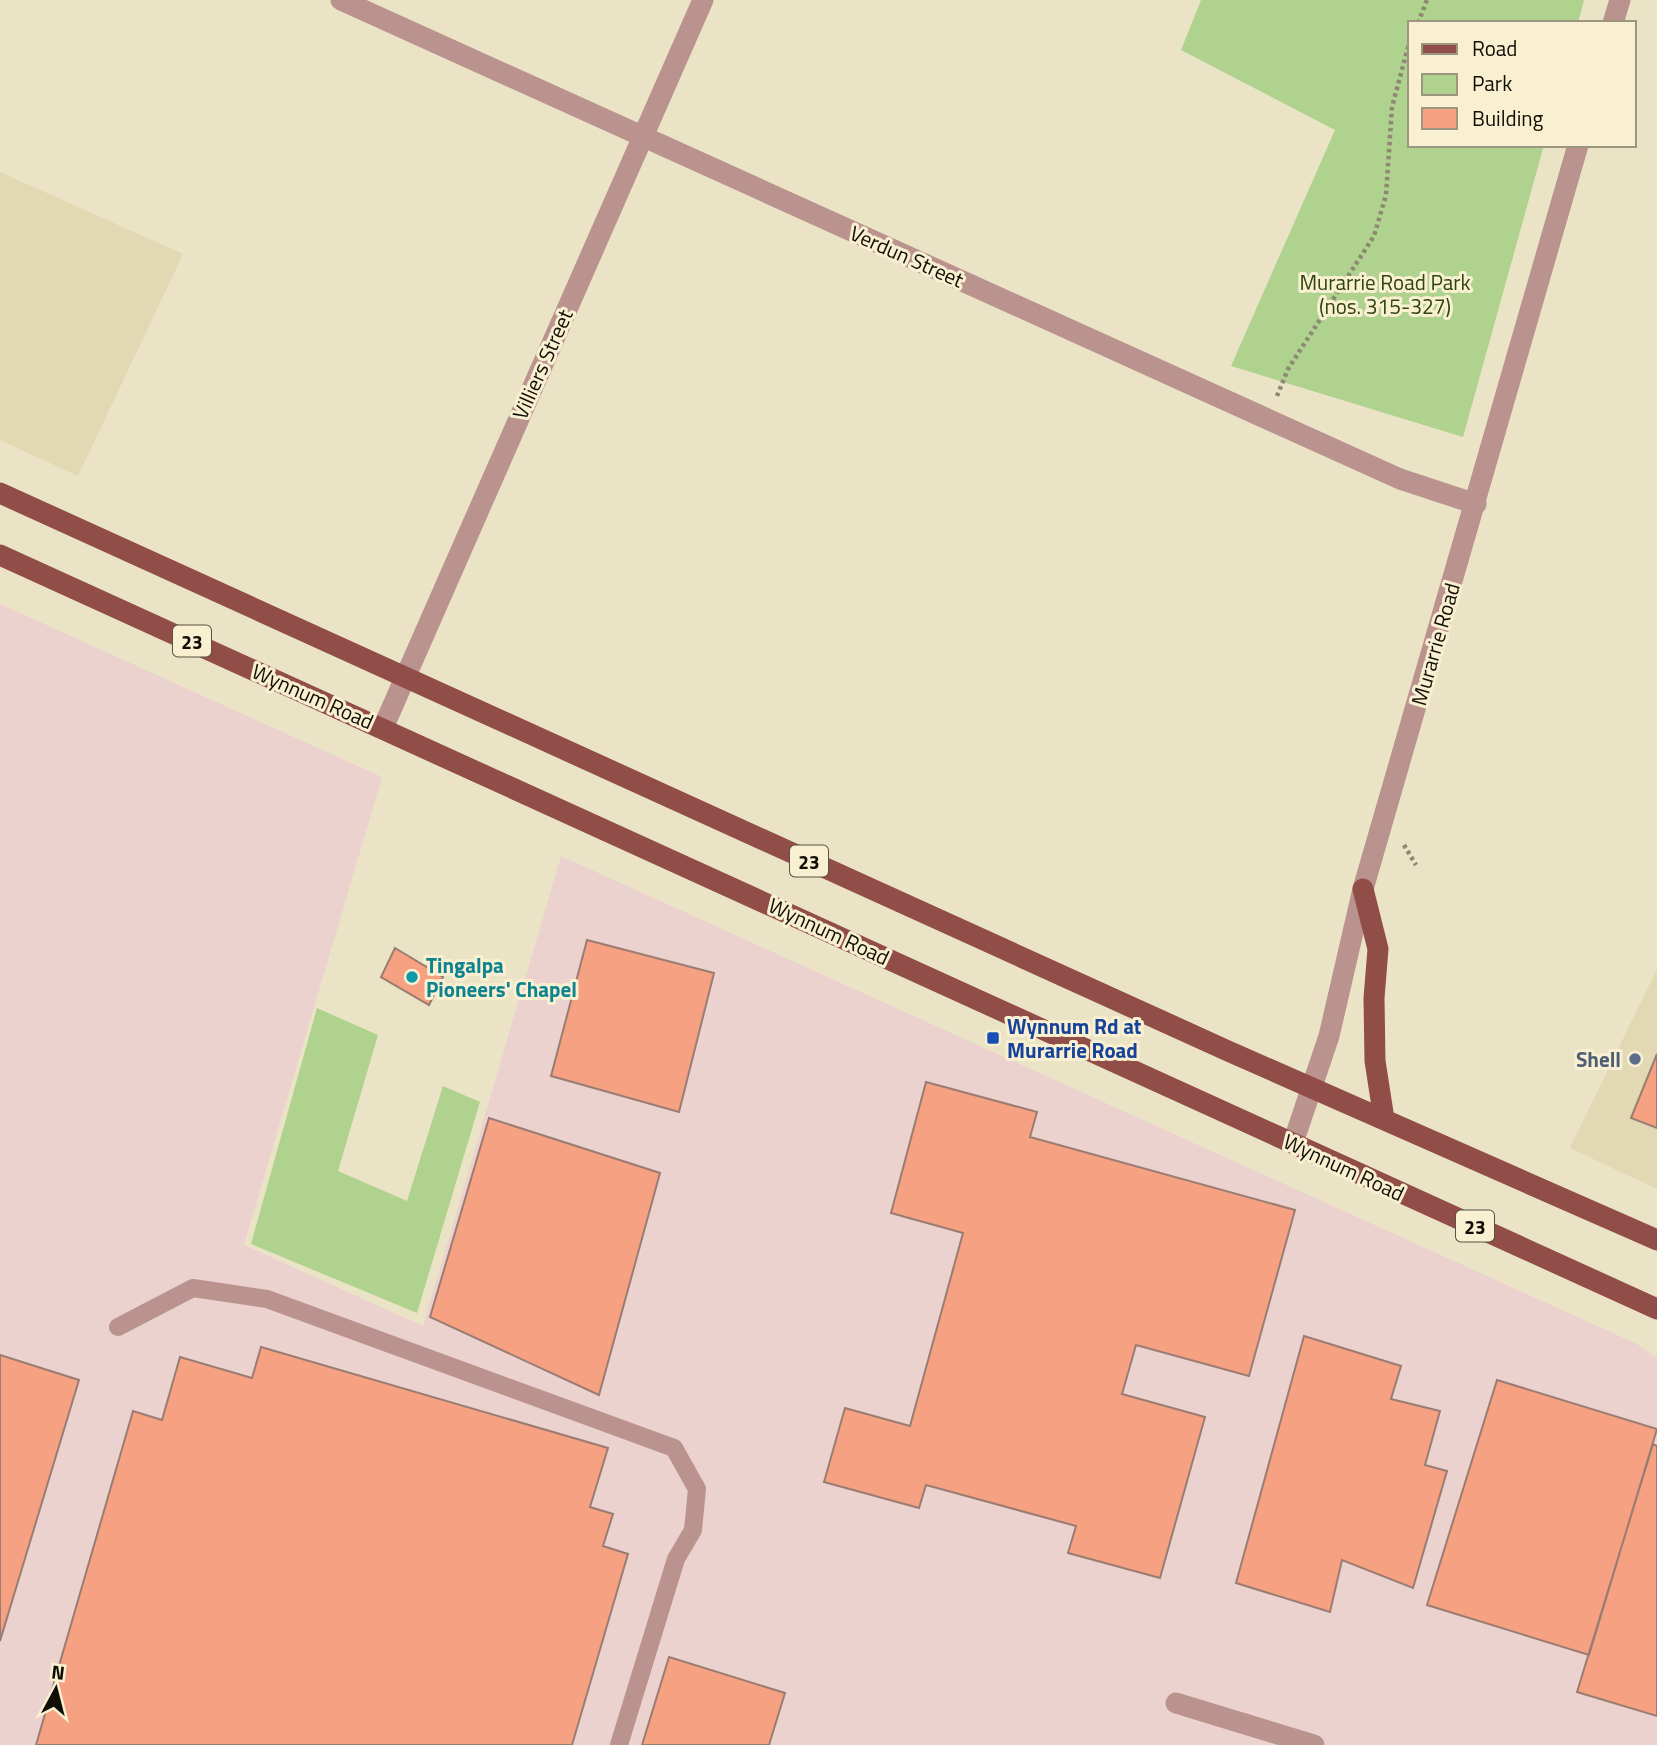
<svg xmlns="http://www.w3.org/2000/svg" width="1657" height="1745" viewBox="0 0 1657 1745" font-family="'Titillium Web',sans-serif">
  <rect width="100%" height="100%" fill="#ebe3c5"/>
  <path fill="#e2d8b3" d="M0,172L183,254L78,476L0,440Z
    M1657,969V1189L1570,1148Z"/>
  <path fill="#ecd2ce" d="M0,604L382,777L244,1245L423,1326L561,856L1637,1344L1657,1358V1745H0Z"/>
  <path fill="#afd28e" d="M1201,0H1584L1578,23H1410V145H1544L1463,437L1231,366L1335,130L1181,50Z
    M317,1008L378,1035L338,1171L407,1201L443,1086L480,1102L417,1313L251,1244Z"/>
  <path fill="#f5a182" stroke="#9a7c72" stroke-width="2" d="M587,940L714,973L679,1112L551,1076Z
    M395,948L443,977L429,1005L381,977Z
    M1657,1054V1128L1631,1118Z
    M926,1082L1037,1112L1030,1137L1295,1210L1249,1376L1136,1345L1122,1394L1205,1417L1160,1578L1068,1553L1076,1526L926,1485L919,1508L824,1482L845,1408L910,1426L963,1233L891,1213Z
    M489,1118L660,1173L599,1395L430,1317Z
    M1304,1336L1401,1366L1391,1399L1440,1411L1425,1465L1447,1471L1413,1588L1342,1560L1330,1612L1236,1583Z
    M261,1347L608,1448L590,1507L613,1514L603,1546L628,1554L572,1745H36L133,1411L162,1420L180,1357L252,1378Z
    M0,1355L79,1380L0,1641Z
    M1497,1380L1657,1429L1589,1655L1427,1605Z
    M1653,1444L1657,1446V1716L1577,1692Z
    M669,1657L785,1693L769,1745H642Z"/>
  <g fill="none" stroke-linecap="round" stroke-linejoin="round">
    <path stroke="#8e8873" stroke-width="4.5" stroke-dasharray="3.5 3.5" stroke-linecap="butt" d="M1418,23L1427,0
      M1277,396L1288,369L1374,236L1386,195L1392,107L1410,40
      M1404,845L1416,865"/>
    <path stroke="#ba928e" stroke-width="18" d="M118,1327L193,1288L267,1299L674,1448L697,1489L693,1530L676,1559L619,1745"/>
    <path stroke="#ba928e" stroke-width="21" d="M341,0L1400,479L1476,504
      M383,728L703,0
      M1176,1703L1314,1745"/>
    <path stroke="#ba928e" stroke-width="21" d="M1613,23L1620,0
      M1293,1143L1329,1036L1363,889L1578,145"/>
    <path stroke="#914d48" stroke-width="21" d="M0,493L1228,1051L1657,1240
      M0,555L1657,1309
      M1363,889L1378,949L1374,998L1375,1061L1384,1119"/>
  </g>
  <circle fill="#0f9aa8" stroke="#f9f0d2" stroke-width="2.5" cx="412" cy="977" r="7"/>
  <rect fill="#1a4fb4" stroke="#f9f0d2" stroke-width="2.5" x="986" y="1031" width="14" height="14" rx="3.5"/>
  <circle fill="#5c6f8a" stroke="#f9f0d2" stroke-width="2.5" cx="1635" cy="1059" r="7"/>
  <g text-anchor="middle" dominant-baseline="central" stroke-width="6" stroke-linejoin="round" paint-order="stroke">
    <g fill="#f9f0d2" stroke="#575242" stroke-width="2">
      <rect x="173" y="625.5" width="38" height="31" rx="5"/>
      <rect x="790" y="845.5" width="38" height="31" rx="5"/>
      <rect x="1456" y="1210.5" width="38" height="31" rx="5"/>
    </g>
    <g font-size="19" font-weight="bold" fill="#110e05">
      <text x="192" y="641">23</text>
      <text x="809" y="861">23</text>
      <text x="1475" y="1226">23</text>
    </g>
    <g font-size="21" fill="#110e05" stroke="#f9f0d2">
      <text transform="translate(907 256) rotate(24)">Verdun Street</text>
      <text transform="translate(542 364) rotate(-66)">Villiers Street</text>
      <text transform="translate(1435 644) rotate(-74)">Murarrie Road</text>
      <text transform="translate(313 696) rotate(24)">Wynnum Road</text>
      <text transform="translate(829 931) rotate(25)">Wynnum Road</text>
      <text transform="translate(1344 1167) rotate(25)">Wynnum Road</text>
    </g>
    <g font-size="21" fill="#2d440e" stroke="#f9f0d2">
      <text x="1385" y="282">Murarrie Road Park<tspan x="1385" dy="24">(nos. 315-327)</tspan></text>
    </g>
    <g font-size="21" font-weight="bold" fill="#0d838f" stroke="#f9f0d2" text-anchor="start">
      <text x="426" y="965">Tingalpa<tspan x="426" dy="24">Pioneers' Chapel</tspan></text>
    </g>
    <g font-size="21" font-weight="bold" fill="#164399" stroke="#f9f0d2" text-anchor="start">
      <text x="1007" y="1026">Wynnum Rd at<tspan x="1007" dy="24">Murarrie Road</tspan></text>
    </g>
    <g font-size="21" font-weight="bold" fill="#4e5e75" stroke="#f9f0d2" text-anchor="end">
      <text x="1621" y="1059">Shell</text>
    </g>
  </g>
  <rect x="1408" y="21" width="228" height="126" fill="#f9f0d2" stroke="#9c9680" stroke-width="2"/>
  <rect x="1422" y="44" width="35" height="10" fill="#914d48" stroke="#9c9680" stroke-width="2"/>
  <text x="1472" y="56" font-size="21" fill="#110e05">Road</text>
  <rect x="1422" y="74" width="35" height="21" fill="#afd28e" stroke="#9c9680" stroke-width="2"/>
  <text x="1472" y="91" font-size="21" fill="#110e05">Park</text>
  <rect x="1422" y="108" width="35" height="21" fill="#f5a182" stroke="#9c9680" stroke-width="2"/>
  <text x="1472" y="126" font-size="21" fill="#110e05">Building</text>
  <g transform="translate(56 1689) rotate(7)" stroke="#f9f0d2" stroke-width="5" paint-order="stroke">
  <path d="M0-5L12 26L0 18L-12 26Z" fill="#110e05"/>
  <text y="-10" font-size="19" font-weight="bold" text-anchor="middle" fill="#110e05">N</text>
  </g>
</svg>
